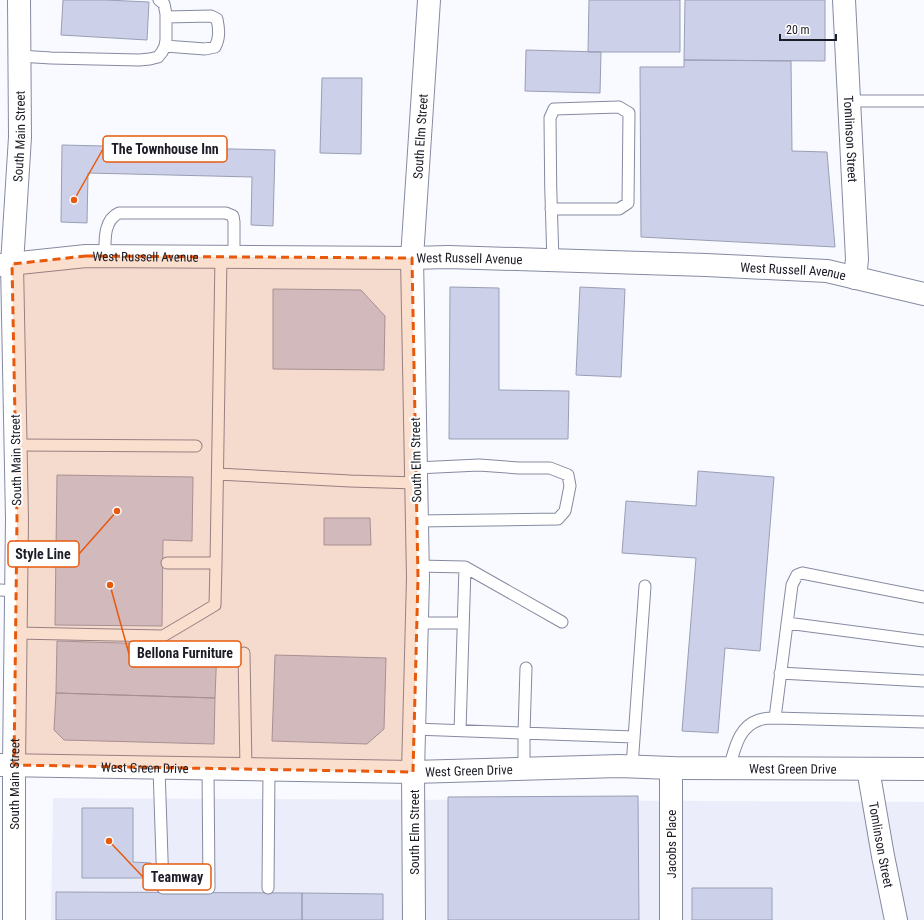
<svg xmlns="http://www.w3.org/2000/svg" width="924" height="920" viewBox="0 0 924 920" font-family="'Roboto Condensed',sans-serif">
  <rect width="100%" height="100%" fill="#f9faff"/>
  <path fill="#ebeefa" d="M53,798L924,802V920H51Z"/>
  <path fill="#ccd1e9" stroke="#999eb5" d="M63,0H106L149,2L147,40L61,35Z
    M589,0H680V52H588Z
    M685,0H825V61L684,60Z
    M526,50L601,52L600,93L525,91Z
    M684,60L791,61L792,151L827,152L835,247L641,237L640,67H684Z
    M322,78H362L361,154L320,153Z
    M62,145L275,150L273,226L251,225L252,177L88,173L87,223L61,222Z
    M450,287L499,288V390L569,391L568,439H449Z
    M580,287L625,289L621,377L576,375Z
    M273,289L361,290L385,316L384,370L273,369Z
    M698,471L774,477L760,651L725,648L718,733L682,731L696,558L622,553L626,501L696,506Z
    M57,475L193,477L192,541L163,540L162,626L55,625Z
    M324,518H370L371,545H324Z
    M57,641L217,646L215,698L56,693Z
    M275,655L386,658L384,729L367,744L272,741Z
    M56,693L215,698L214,744L64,740L54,730Z
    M638,796L639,920H448V797Z
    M82,808H133V862L151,863V878H82Z
    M692,888H772V920H692Z
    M56,892L302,893V920H56Z
    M302,893L383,894V920H302Z"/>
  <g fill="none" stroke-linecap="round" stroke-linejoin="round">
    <g stroke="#868aa0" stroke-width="13">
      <path id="lane" d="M165,46L205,49L215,47C220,38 219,29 217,19L211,16L166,17
        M19,56L51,58L139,60L150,59L158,57L162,52L165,46L166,40V14L164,4L159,0
        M849,101H924
        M551,209H619L628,203L629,113L619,107L554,109L550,118C550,166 551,213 553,260
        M105,256C105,242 103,220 119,213H226L233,216L234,222V257
        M16,445L196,446
        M416,468L479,465L519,468H550L568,475L570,486L565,511L558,519L417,521
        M218,474L350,481L416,483
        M167,563H216
        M418,566L465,567L460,731
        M465,567L562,622
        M0,590L16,591
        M417,623H463
        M787,623L924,641
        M16,633L163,636L185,623L215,605L216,563L221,257
        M244,653L246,769
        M780,673L924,681
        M775,718L792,585L797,575L802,573L924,597
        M414,729L634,737
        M632,766L645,586
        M159,768L163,888H209L208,769
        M729,768C735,749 738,727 759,720C764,718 769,718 775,718L924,722
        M524,769V733L526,668
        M268,888L269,770"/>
    </g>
    <g stroke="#868aa0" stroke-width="24">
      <g id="street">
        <path id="s1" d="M844,0L857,259L855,278"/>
        <path d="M671,768V920"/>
        <path id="s2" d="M868,769L883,856L896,920"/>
      </g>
    </g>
    <g stroke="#868aa0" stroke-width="24">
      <g id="secondary">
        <path id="s3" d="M0,265L86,256L412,258L448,257L706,265L827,271L924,294"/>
        <path id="s4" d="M0,765L413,772L619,766L671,768L924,769"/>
        <path id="s5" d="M414,920L413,772L418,578L412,258L429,0"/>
      </g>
    </g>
    <g stroke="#868aa0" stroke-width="24">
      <g id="primary">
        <path id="s6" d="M14,920V765L17,519L12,264L20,137L19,0"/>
      </g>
    </g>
    <use href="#lane" stroke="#fff" stroke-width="11"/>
    <use href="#street" stroke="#fff" stroke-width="22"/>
    <use href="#secondary" stroke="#fff" stroke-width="22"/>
    <use href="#primary" stroke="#fff" stroke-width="22"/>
  </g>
  <path fill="#e8590c" fill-opacity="0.2" stroke="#e8590c" stroke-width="3" stroke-dasharray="8 5" stroke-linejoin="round" d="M86,256L412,258L418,578L413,772L14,765L17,519L12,264Z"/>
  <g text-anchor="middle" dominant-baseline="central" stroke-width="4" stroke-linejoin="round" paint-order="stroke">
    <g font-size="13" fill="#1c1d26" stroke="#fff">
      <text stroke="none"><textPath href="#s6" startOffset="784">South Main Street</textPath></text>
      <text stroke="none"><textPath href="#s5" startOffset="784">South Elm Street</textPath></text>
      <text stroke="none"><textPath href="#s1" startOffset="139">Tomlinson Street</textPath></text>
      <text stroke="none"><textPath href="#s3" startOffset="146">West Russell Avenue</textPath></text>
      <text stroke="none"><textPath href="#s3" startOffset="470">West Russell Avenue</textPath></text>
      <text stroke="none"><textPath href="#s3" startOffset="794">West Russell Avenue</textPath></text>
      <text transform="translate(16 460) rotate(-91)">South Main Street</text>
      <text transform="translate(416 460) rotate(-91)">South Elm Street</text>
      <text stroke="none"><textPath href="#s4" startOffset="145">West Green Drive</textPath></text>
      <text stroke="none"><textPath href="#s4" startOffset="793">West Green Drive</textPath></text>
      <text stroke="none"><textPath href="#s4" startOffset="469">West Green Drive</textPath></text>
      <text stroke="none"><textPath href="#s6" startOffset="136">South Main Street</textPath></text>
      <text transform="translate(414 832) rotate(-90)">South Elm Street</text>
      <text transform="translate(671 844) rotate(-90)">Jacobs Place</text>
      <text stroke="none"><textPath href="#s2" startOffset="77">Tomlinson Street</textPath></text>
    </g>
  </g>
  <path fill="none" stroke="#e8590c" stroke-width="1.5" d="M74 200L103 149M117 511L79 554M110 585L129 654M109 841L143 877"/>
  <g fill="#e8590c" stroke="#fff" stroke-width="1.5">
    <circle cx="74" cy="200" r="4"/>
    <circle cx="117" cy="511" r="4"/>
    <circle cx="110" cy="585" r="4"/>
    <circle cx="109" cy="841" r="4"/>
  </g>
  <g fill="#fff" stroke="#e8590c" stroke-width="1.5">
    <rect x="103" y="136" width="124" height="26" rx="4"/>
    <rect x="8" y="541" width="71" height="26" rx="4"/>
    <rect x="129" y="641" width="112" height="26" rx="4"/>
    <rect x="143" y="864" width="68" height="26" rx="4"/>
  </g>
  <g font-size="14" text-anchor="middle" font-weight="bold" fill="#1c1d26">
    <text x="165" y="154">The Townhouse Inn</text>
    <text x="43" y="559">Style Line</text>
    <text x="185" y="658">Bellona Furniture</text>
    <text x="177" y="882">Teamway</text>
  </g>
  <path d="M780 34v6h56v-6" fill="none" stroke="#1c1d26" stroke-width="2"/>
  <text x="786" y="34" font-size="12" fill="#1c1d26" stroke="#ffffff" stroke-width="3" paint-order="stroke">20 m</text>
</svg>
